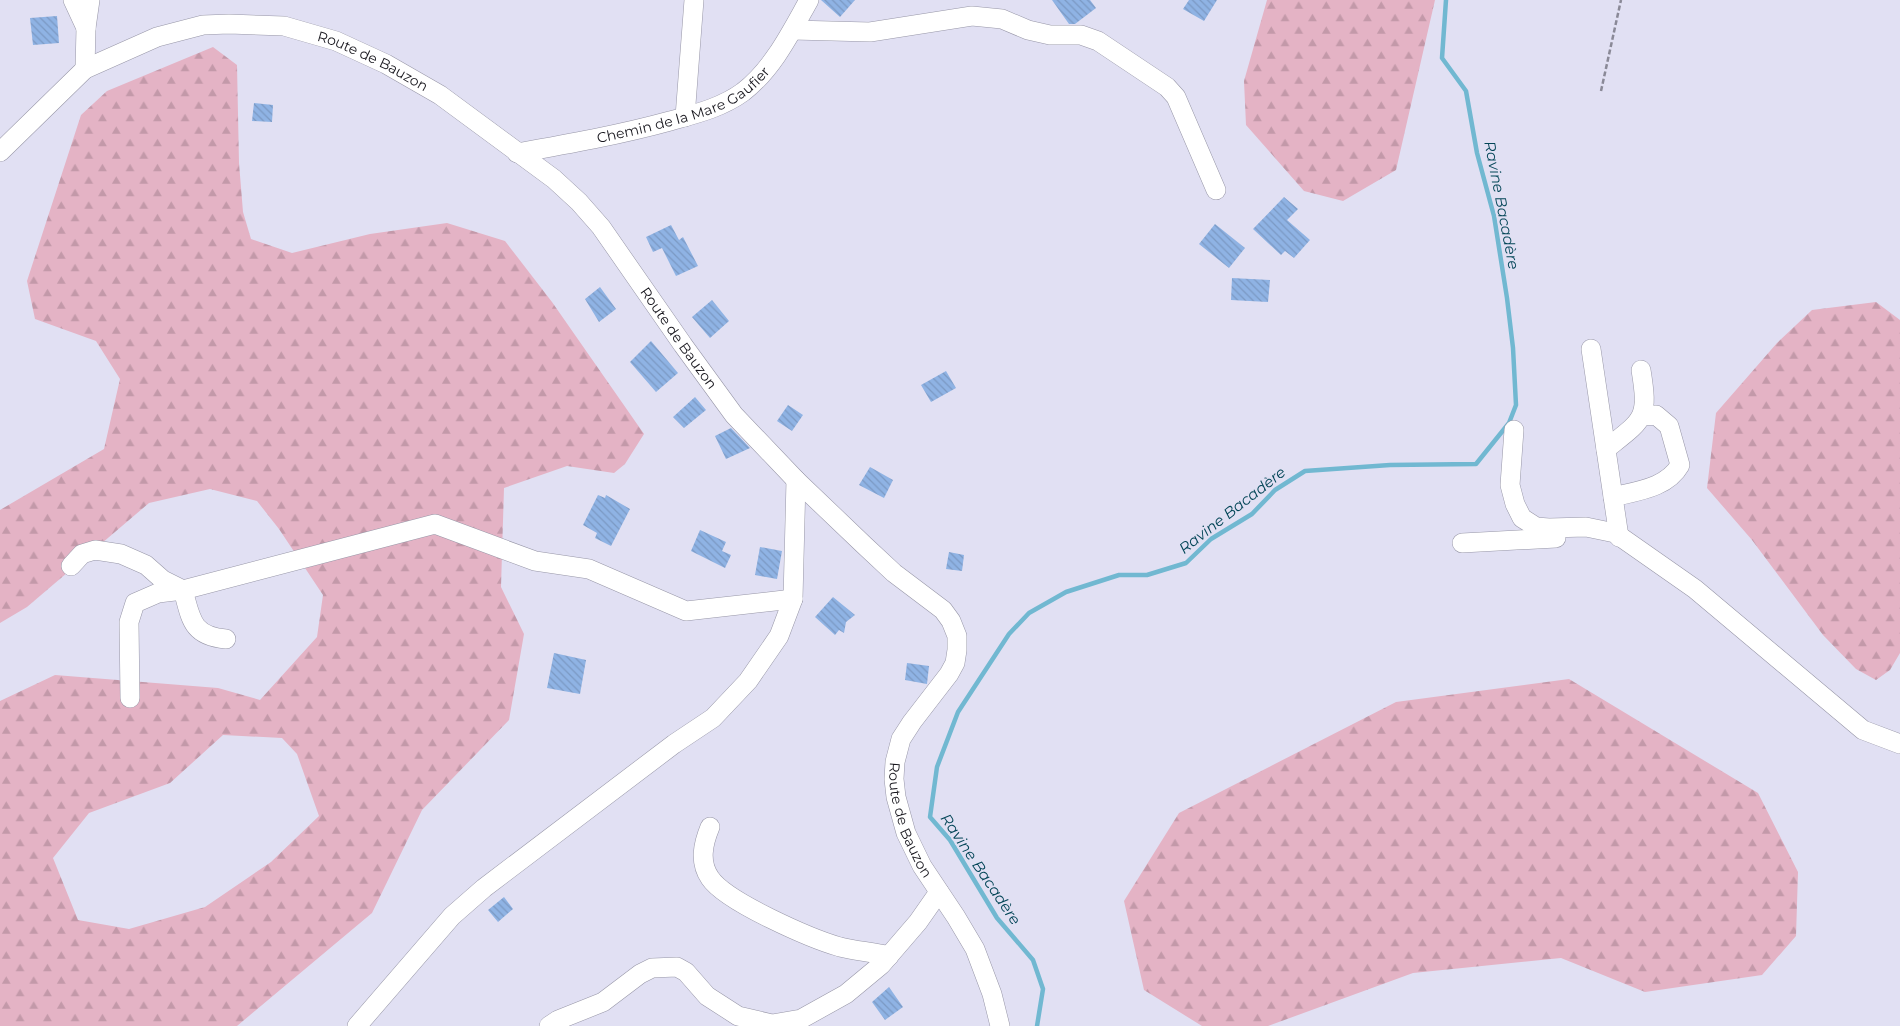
<svg xmlns="http://www.w3.org/2000/svg" width="1900" height="1026" viewBox="0 0 1900 1026" font-family="Montserrat,sans-serif">
  <defs>
    <pattern id="forest-firs" width="22" height="20" patternUnits="userSpaceOnUse" patternTransform="scale(1.25)"><rect width="22" height="20" fill="#e4b3c5"/><path d="M5 1l3.5 6h-7zM16 11l3.5 6h-7z" fill="#c399a9"/></pattern>
    <pattern id="building-back-hatch" width="6" height="6" patternUnits="userSpaceOnUse" patternTransform="scale(1.25)"><rect width="6" height="6" fill="#8fb3e4"/><path d="M-1 5l2 2M0 0l6 6M5-1l2 2" fill="none" stroke="#7b99c3"/></pattern>
  </defs>
  <rect width="100%" height="100%" fill="#e1e0f3"/>
  <path fill="url(#forest-firs)" fill-rule="evenodd" d="M1267,0H1435L1396,170L1343,201L1304,191L1246,125L1244,81Z
    M213,47L237,65L239,163L243,212L251,239L292,253L370,234L447,223L505,241L552,302L644,434L625,464L614,473L567,466L504,488L501,587L524,634L509,720L422,810L372,913L237,1026H0V701L55,675L218,688L260,700L317,637L323,595L279,529L257,501L210,489L149,503L27,607L0,623V510L104,449L120,379L96,341L35,319L27,281L81,115L107,91ZM223,735L282,738L297,754L319,816L271,862L205,907L129,929L78,920L53,858L89,813L170,783Z
    M1876,302L1900,320V653L1890,670L1876,680L1856,669L1823,635L1752,540L1707,488L1716,413L1777,343L1812,310Z
    M1569,679L1758,793L1798,872L1796,936L1762,975L1645,992L1561,958L1413,973L1268,1026H1202L1144,990L1124,901L1179,813L1396,702Z"/>
  <g fill="none" stroke-linecap="round" stroke-linejoin="round">
    <path stroke="#71b8d1" stroke-width="4.5" d="M1037,1026L1043,989L1033,960L997,918L950,840L930,817L937,767L958,712L1009,634L1029,613L1066,592L1119,575H1147L1186,563L1211,539L1252,514L1275,490L1305,471L1390,465L1476,464L1509,423L1516,405L1513,348L1507,298L1494,216L1477,153L1466,91L1442,58L1446,0"/>
  </g>
  <path fill="url(#building-back-hatch)" d="M821,0H855L840,17Z
    M1052,0H1090L1096,8L1075,24H1069Z
    M1189,0H1217L1204,21L1183,9Z
    M57,16L59,43L33,45L30,18Z
    M254,103L273,105L272,122L252,121Z
    M1284,197L1298,209L1287,220L1310,240L1294,258L1285,251L1281,255L1253,229Z
    M1215,224L1245,248L1229,268L1199,244Z
    M671,225L679,240L683,237L698,266L676,276L662,248L653,252L646,237Z
    M1232,278L1270,280L1268,302L1231,300Z
    M600,287L616,309L599,322L585,299Z
    M712,300L729,321L710,338L692,317Z
    M651,341L678,373L656,392L630,362Z
    M946,371L956,388L931,402L921,385Z
    M695,397L706,410L684,428L673,417Z
    M788,405L803,415L792,431L777,421Z
    M731,428L750,448L726,459L715,436Z
    M870,467L893,480L884,498L859,485Z
    M598,495L605,498L606,495L630,509L611,546L595,538L597,533L583,525Z
    M700,530L726,542L722,551L731,555L725,568L691,551Z
    M760,547L782,551L777,579L755,575Z
    M949,552L964,555L962,571L946,569Z
    M833,597L855,615L846,622L844,633L839,630L835,635L815,617Z
    M554,653L586,660L580,694L547,688Z
    M907,663L929,666L927,684L905,680Z
    M504,897L513,909L498,922L488,910Z
    M889,987L903,1007L885,1020L872,1002Z"/>
  <g fill="none" stroke-linecap="round" stroke-linejoin="round">
    <g stroke="#9796a7" stroke-width="20">
      <g id="minor">
        <path d="M73,0L86,28"/>
        <path d="M793,30L870,32L972,16L1002,19L1028,30L1050,35H1081L1098,41L1167,87L1176,97L1216,190"/>
        <path d="M85,69L86,28L90,0"/>
        <path d="M685,117L694,0"/>
        <path id="s1" d="M0,152L85,69L157,37L203,25L229,24L284,26L336,41L386,64L440,95L554,179L579,202L601,227L683,345L734,415L796,480L864,545L894,573L943,610L951,621L957,636V650L955,663L949,674L912,722L901,739L895,762L894,779L896,797L906,833L922,866L956,917L975,949L992,994L1000,1026"/>
        <path id="s2" d="M517,153C568,144 619,135 670,121C695,114 721,108 743,92C773,69 791,32 809,0"/>
        <path d="M1591,349L1619,537"/>
        <path d="M1514,430L1510,485L1515,504L1522,518L1536,527L1549,528L1586,527L1615,533L1695,589L1863,730L1900,744"/>
        <path d="M1606,449C1644,419 1649,419 1641,370"/>
        <path d="M1613,497C1637,491 1667,488 1680,465L1669,426L1656,415L1643,416"/>
        <path d="M1462,543L1556,538"/>
        <path d="M71,566L82,554L95,550L121,554L146,565L163,580L183,590C191,618 191,636 226,639"/>
        <path d="M130,698L129,622L135,603L158,593L183,590L435,524L535,561L589,569L686,611L793,599"/>
        <path d="M710,827C703,844 699,862 710,878C726,902 812,939 840,947C856,951 873,952 889,956"/>
        <path d="M357,1026L452,916L484,888L674,744L713,718L748,681L779,636L793,599L796,480"/>
        <path d="M549,1026L558,1020L603,1002L640,974L652,968L677,967L686,972L707,996L738,1016L772,1024L801,1019L846,994L881,965L918,922L939,892"/>
      </g>
    </g>
    <path stroke="#8a8997" stroke-width="2.5" stroke-dasharray="5 2.5" stroke-linecap="butt" d="M1601,91L1621,0"/>
    <use href="#minor" stroke="#fff" stroke-width="19"/>
  </g>
  <g text-anchor="middle" dominant-baseline="central" stroke-width="4" stroke-linejoin="round" paint-order="stroke">
    <g font-size="14" fill="#17161d" stroke="#e1e0f3">
      <text stroke="none"><textPath href="#s1" startOffset="422">Route de Bauzon</textPath></text>
      <text stroke="none"><textPath href="#s2" startOffset="175">Chemin de la Mare Gaufier</textPath></text>
      <text stroke="none"><textPath href="#s1" startOffset="842">Route de Bauzon</textPath></text>
      <text stroke="none"><textPath href="#s1" startOffset="1458">Route de Bauzon</textPath></text>
    </g>
    <g font-size="15" font-style="italic" fill="#034557" stroke="#e1e0f3">
      <text transform="translate(1502 205) rotate(79)">Ravine Bacadère</text>
      <text transform="translate(1232 510) rotate(-38)">Ravine Bacadère</text>
      <text transform="translate(981 869) rotate(56)">Ravine Bacadère</text>
    </g>
  </g>
</svg>
